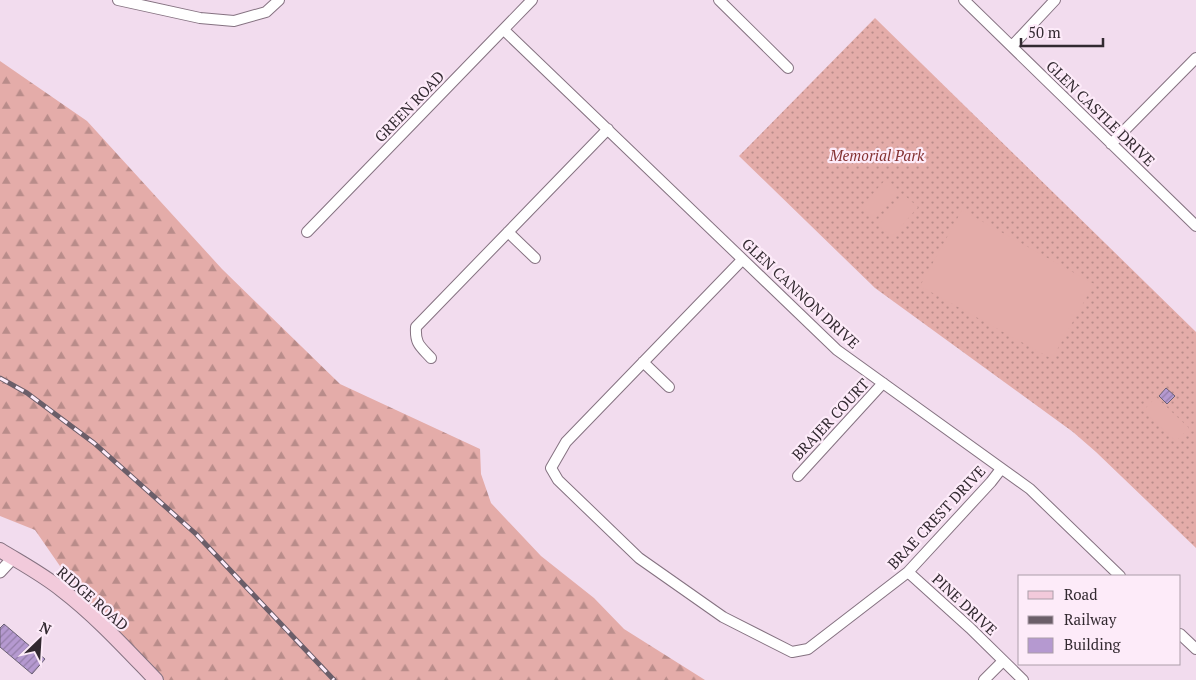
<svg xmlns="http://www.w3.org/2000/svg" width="1196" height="680" viewBox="0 0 1196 680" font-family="'PT Serif',serif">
  <defs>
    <pattern id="grass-dots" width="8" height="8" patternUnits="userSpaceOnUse" patternTransform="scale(1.25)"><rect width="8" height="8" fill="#e4aca9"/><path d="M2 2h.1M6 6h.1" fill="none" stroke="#b98c8a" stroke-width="1.8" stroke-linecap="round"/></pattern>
    <pattern id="forest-firs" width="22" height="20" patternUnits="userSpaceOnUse" patternTransform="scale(1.25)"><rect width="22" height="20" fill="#e4aca9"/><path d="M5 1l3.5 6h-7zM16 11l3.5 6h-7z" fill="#b98c8a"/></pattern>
    <pattern id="building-hatch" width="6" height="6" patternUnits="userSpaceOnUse" patternTransform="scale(1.25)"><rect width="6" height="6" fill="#b599d0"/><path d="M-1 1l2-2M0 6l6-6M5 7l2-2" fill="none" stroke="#947da9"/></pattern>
  </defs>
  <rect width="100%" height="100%" fill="#f2dcee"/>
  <path fill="url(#grass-dots)" d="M875,18L1196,332V548L1096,452L1073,432L875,288L739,156Z"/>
  <path fill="url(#forest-firs)" d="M0,61L87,121L222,269L340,384L480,449L481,474L491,503L541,556L594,598L624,629L705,680H159L71,582L35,530L0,516Z"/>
  <path fill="#e4aca9" d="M886,179L900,191L874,220L860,208Z
    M904,195L918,207L892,237L878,225Z
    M962,210L1094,284L1052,359L920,286Z
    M1156,397L1189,428L1176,441L1143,411Z"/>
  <path fill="url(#building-hatch)" stroke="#6b6175" d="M1166,388L1175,396L1167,404L1159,396Z
    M4,624L45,659L32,674L0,647V628Z"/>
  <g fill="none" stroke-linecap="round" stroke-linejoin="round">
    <g stroke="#857281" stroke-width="12">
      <path id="minor" d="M118,0L200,18L234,21L266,12L279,0
        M719,0L788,68
        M964,0L1196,226
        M504,30L837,350L1030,489L1120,576
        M1012,46L1055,0
        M1111,144L1196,58
        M307,232L532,0
        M508,232L535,258
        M742,260L566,442L551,468L558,480L639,558L723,617L792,652L808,649L908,572L991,482L1001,469
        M431,358C420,346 415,344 416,327L608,129
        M643,362L669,387
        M798,476L883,383
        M908,572L970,628L1023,680
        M1180,634L1196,649
        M984,680L1003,661"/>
    </g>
    <g stroke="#857281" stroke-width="13">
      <path id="tertiary" d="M0,572L13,558"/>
    </g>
    <g stroke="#857281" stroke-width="16">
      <path id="secondary" d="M0,550C21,563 42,574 62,590C96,616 126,649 156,680"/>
    </g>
    <use href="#minor" stroke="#fff" stroke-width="10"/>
    <use href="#tertiary" stroke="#fff" stroke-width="11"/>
    <use href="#secondary" stroke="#f2cadb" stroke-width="14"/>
    <g stroke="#6b5e69" stroke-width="5">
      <path id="rail" d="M0,378L27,393L94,443L196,534L334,680"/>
    </g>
    <use href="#rail" stroke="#fdebf9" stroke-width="3" stroke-dasharray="9" stroke-linecap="butt"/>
  </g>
  <g text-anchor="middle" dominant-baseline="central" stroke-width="4.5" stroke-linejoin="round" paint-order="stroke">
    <g font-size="15" fill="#322930" stroke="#fdebf9">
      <text transform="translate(409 106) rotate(-46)">GREEN ROAD</text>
      <text transform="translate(1101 113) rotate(44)">GLEN CASTLE DRIVE</text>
      <text transform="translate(801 293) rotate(43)">GLEN CANNON DRIVE</text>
      <text transform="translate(830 419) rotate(-47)">BRAJER COURT</text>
      <text transform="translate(936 517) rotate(-47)">BRAE CREST DRIVE</text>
      <text transform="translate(93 598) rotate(41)">RIDGE ROAD</text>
      <text transform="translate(965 604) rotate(43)">PINE DRIVE</text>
    </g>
    <g font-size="15" font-style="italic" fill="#853333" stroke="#fdebf9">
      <text x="877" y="155">Memorial Park</text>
    </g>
  </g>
  <rect x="1018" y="575" width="162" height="90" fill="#fdebf9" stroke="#ac9da9"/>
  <rect x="1028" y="591" width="25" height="8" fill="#f2cadb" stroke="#ac9da9"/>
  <text x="1064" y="600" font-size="15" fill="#322930">Road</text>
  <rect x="1028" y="616" width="25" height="8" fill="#6b5e69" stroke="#ac9da9"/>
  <text x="1064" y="625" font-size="15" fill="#322930">Railway</text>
  <rect x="1028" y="638" width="25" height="15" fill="#b599d0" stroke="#ac9da9"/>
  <text x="1064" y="650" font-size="15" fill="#322930">Building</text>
  <g transform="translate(40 640) rotate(25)" stroke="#fdebf9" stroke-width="4" paint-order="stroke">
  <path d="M0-4L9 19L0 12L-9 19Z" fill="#322930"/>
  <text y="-8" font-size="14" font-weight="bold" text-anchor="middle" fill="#322930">N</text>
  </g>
  <path d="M1021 38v8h82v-8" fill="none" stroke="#322930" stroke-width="2.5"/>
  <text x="1028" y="38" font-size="15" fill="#322930" stroke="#fdebf9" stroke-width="4" paint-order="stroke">50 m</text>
</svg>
